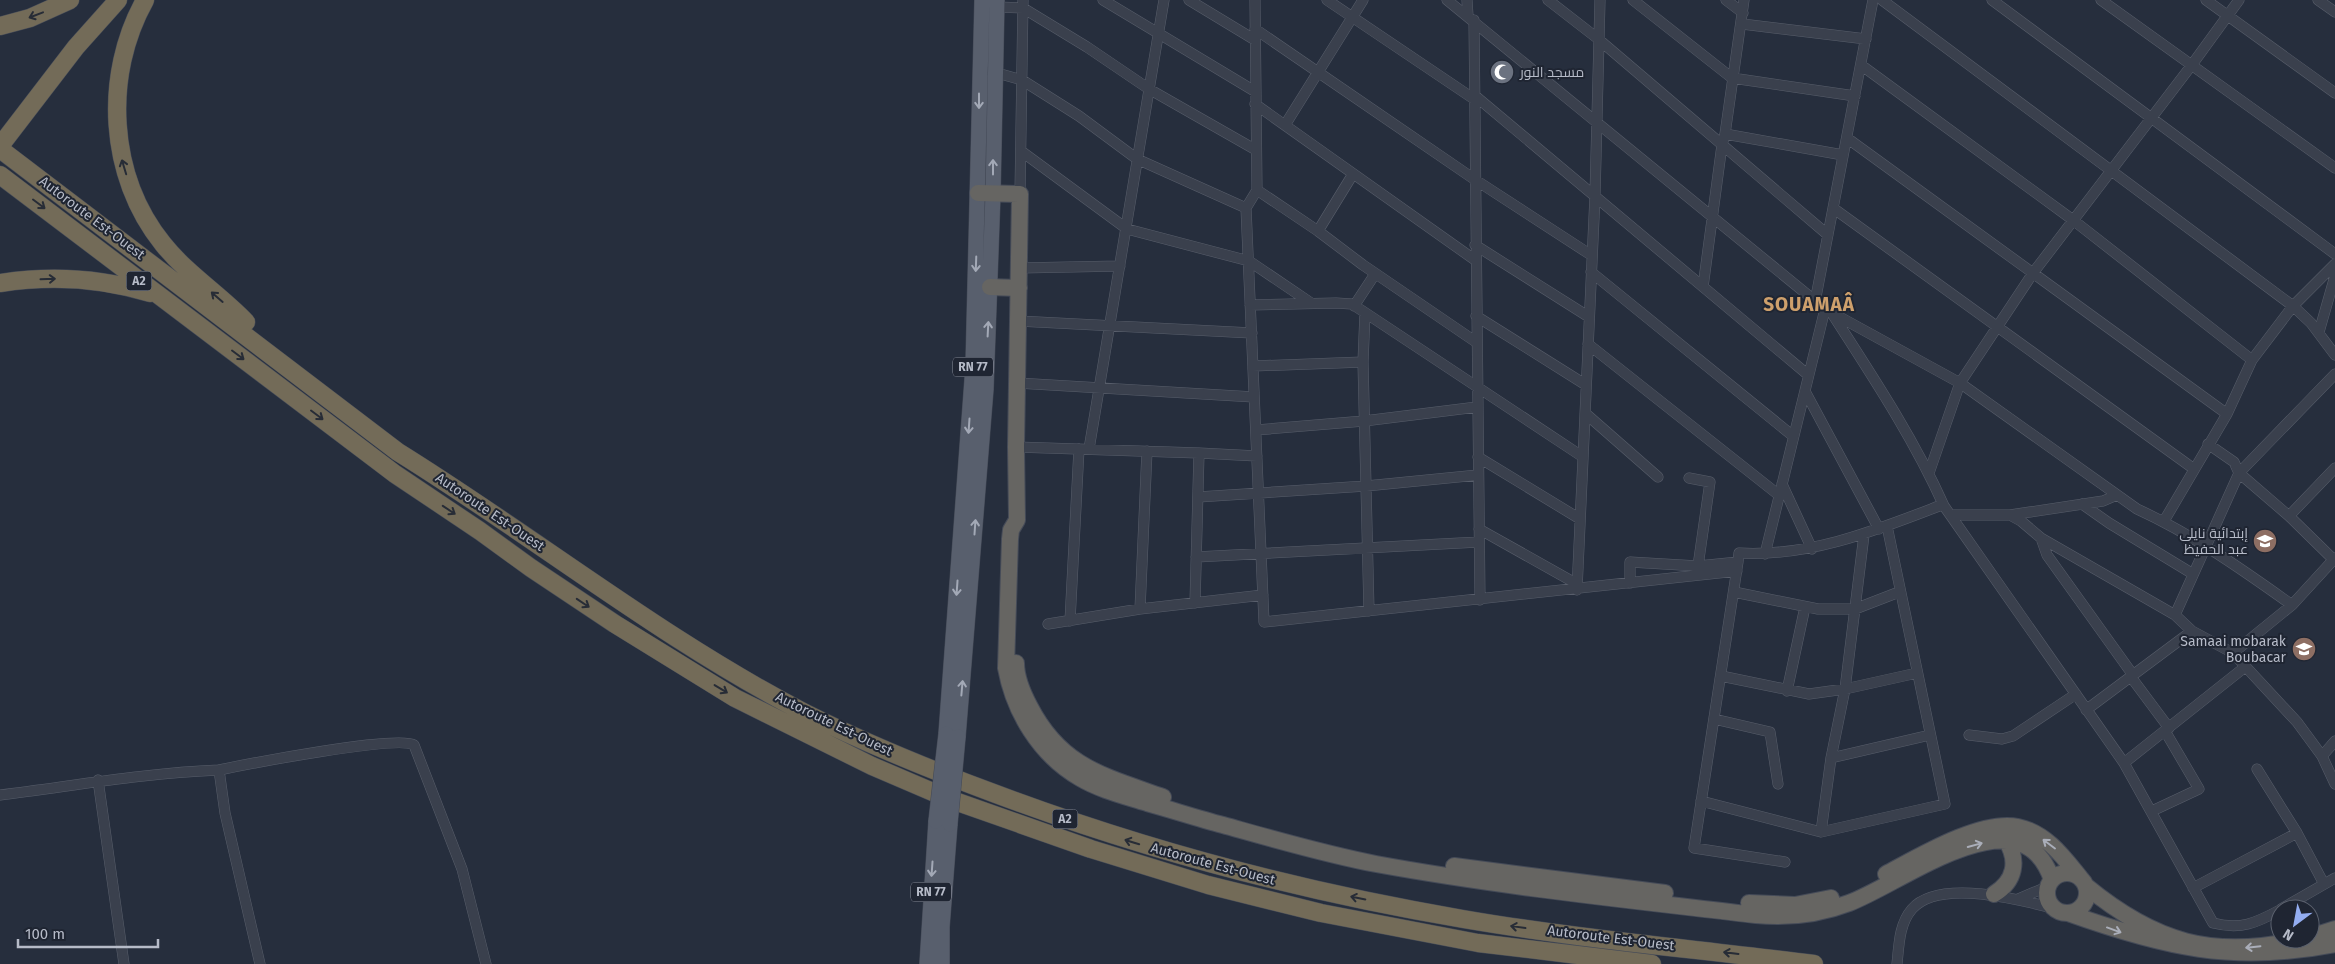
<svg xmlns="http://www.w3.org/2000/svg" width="2335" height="964" viewBox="0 0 2335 964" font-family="'Fira Sans',Cairo,sans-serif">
  <rect width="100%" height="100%" fill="#262e3d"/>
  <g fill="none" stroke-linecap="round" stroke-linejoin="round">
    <g stroke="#585e6b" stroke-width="11">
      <path id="minor" d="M1103,0L1256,92
        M1189,0L1255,40
        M1255,0L1257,190L1246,208L1264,622L1737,571
        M1327,0L1474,99
        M1447,0L1825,309L1960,383L2137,509C2192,534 2243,570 2292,605
        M1467,0L1468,16
        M1548,0L1597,38L1828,235
        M1633,0L1732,78L1855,96
        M1726,0L1743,13
        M1882,0L2293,306L2311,323L2335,355
        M1992,0L2335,254
        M2101,0L2335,168
        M2206,0L2335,93
        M2318,0L2335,12
        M996,7L1023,8L1087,47L1149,89L1256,150
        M1474,20L1480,600
        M1742,24L1866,39
        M1255,29L1474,179L1591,255
        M1861,65L2073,220L2252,360
        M990,71L1022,80L1079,116L1137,159L1246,208
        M1473,94L1807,374
        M1255,104L1475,260
        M1285,125L1363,0
        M1725,134L1843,155
        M1847,138L2227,414
        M1021,151L1127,229L1249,261L1311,303
        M1257,190L1318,231L1363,265L1476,342
        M1020,194L1023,0
        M1833,208L2194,469
        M1318,231L1353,174
        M1475,245L1589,317
        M1019,268L1120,266
        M1591,272L1793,436
        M1703,287L1722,145L1725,134L1744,0
        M1815,302L1873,0
        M1250,305L1336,303L1352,304L1583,457
        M1354,306L1375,274
        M1365,313L1363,362L1369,611
        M1833,315C1873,377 1914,439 1944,506L2124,763L2213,923C2241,930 2256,923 2280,910
        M1476,316L1586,385
        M1018,321L1252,333
        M2319,332L2335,276
        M1588,344L1780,496
        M1253,366L1363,362
        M2335,374L2239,473L2175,615L2192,631L2233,653L2297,722L2322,756L2335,784
        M1017,383L1254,397
        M1806,393L1879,529
        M1585,413L1658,477
        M1256,430L1364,421L1477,407
        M2208,444L2234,462L2239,473L2289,516L2335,561
        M1016,447L1199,453L1195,603
        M1089,449L1164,0
        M1199,453L1257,456
        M1478,457L1580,519
        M1929,473L1960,383L2033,273L2191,66L2239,0
        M1689,478L1710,482L1698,566
        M1782,484L1812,549
        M1198,497L1366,486L1478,475
        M2082,504L2109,523L2193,574
        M1952,515H2010L2103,501L2117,495
        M2010,515L2021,521L2041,538L2175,615
        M2289,516L2335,468
        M2164,521L2227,414L2252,360L2293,306L2335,264
        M1479,529L1577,584
        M2041,538L2047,555L2133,675
        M1765,554L1825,309
        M1196,557L1479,542
        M1738,562L1694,848L1785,862
        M1630,583V562L1698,566L1738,562L1739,553C1810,557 1874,531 1939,506H1944
        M1577,590L1595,196L1600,0
        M1734,592L1818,609H1855L1899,592
        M1140,609L1147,451
        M1070,621L1079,449
        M1048,624L1140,609L1263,595
        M2233,653L2292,605L2335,558
        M1721,676L1809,694L1845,689L1917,673
        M2131,677L2169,728
        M1787,691L1805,607
        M2086,710L2192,631
        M1714,719L1770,732L1778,784
        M1969,735L2002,739L2013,736L2076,694
        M2322,756L2335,741
        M1831,758L1930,735
        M2124,763L2245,667
        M2257,769L2297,833L2324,884
        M219,770C248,764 397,735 414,745L462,869L486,964
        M98,780L124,964
        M0,795C73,786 145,773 219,770L225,813L260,964
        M1701,801L1821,832L1945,804L1887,526
        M2152,811L2199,789L2165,731
        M1821,832L1831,758L1845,689L1864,535
        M2193,888L2297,833
        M2018,899L2049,886
        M2281,909L2335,878
        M1897,964C1899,945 1899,924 1912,909C1939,878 2022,900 2056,909"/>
    </g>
    <g stroke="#434956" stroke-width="16">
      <path id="primary" d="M946,734L973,366L982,0
        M958,737L986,389L993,194L997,0
        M927,964L936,821
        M942,964V927L950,824"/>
    </g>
    <g stroke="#454b58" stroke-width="18">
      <path id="trunk" d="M978,193L1020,194L1016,447L1017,520L1011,530L1010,539L1006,668C1014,712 1040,755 1080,778C1100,790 1125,796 1147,803C1172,810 1197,818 1223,825C1273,839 1324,854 1376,864C1502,887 1629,900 1756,915C1789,918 1818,915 1849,903C1903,883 2021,788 2052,880
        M990,287L1019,288
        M1016,663C1016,678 1023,694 1030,707C1061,767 1104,776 1163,797
        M1454,866L1665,893
        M2047 893a20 20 0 1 1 40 0a20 20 0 1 1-40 0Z
        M1886,874C1918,857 1981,819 2018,827C2047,833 2065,859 2082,880
        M2086,886C2154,942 2213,960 2301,939
        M1994,894C2015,881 2019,861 2006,840
        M1749,903L1795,905L1831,898
        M2068,913C2163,947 2234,964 2335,944
        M2310,937L2335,929"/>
    </g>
    <g stroke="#454b58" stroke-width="19">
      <path id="motorway" d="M145,0C103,75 108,176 163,244C187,274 219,294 246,322
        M0,26L30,18L70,0
        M0,146L76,47L118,0
        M0,149L398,452C535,537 662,639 805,713C867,744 931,770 996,794C1148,851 1304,892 1463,919C1579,939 1697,949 1814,964
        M0,175L395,474L480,531L531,568L615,624L735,698L872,766L949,799L1091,849L1208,885L1321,913L1478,943L1652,964
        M0,283C51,275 101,278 150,293"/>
    </g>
    <use href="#minor" stroke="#3a404d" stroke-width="10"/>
    <use href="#primary" stroke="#585f6d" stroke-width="15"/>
    <use href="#trunk" stroke="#666562" stroke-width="16"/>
    <use href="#motorway" stroke="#736b58" stroke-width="18"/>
    <g stroke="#434956" stroke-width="16" stroke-linecap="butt">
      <path id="primary-bridge" d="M936,821L946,734
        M950,824L958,737"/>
    </g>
    <use href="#primary-bridge" stroke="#585f6d" stroke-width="15"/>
  </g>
  <defs><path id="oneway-shaft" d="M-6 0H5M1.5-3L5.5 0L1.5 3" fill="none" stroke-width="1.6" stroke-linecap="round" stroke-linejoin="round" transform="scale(1.25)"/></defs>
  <g stroke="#272c36">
    <use href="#oneway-shaft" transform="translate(36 15) rotate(159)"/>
    <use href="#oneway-shaft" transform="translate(124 167) rotate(-107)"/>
    <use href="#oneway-shaft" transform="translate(39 204) rotate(37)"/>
    <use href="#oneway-shaft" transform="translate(48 279) rotate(-2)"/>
    <use href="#oneway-shaft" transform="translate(217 297) rotate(-139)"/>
    <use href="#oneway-shaft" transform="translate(238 355) rotate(37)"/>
    <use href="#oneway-shaft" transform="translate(317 415) rotate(37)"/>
    <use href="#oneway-shaft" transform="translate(449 510) rotate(34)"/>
    <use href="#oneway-shaft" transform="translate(583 603) rotate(34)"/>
    <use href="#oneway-shaft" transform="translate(721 689) rotate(31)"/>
    <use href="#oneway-shaft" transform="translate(1132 842) rotate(-163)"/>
    <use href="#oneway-shaft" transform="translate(1358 898) rotate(-169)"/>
    <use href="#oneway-shaft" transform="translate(1518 927) rotate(-172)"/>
    <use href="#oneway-shaft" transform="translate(1731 953) rotate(-173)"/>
  </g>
  <g stroke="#a3a9b6">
    <use href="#oneway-shaft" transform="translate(979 101) rotate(90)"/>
    <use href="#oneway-shaft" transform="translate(993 167) rotate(-90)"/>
    <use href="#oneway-shaft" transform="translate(976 264) rotate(92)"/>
    <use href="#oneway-shaft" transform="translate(988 329) rotate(-87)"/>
    <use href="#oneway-shaft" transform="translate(969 426) rotate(94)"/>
    <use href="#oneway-shaft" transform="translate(975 527) rotate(-86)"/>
    <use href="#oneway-shaft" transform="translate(957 588) rotate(94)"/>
    <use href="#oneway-shaft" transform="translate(962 688) rotate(-85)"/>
    <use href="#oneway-shaft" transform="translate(932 869) rotate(94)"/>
  </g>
  <g stroke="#aaaeb9">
    <use href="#oneway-shaft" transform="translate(2049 844) rotate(-143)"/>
    <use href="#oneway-shaft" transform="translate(1975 845) rotate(-15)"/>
    <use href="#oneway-shaft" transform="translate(2114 930) rotate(20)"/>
    <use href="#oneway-shaft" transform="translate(2253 947) rotate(174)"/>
  </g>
  <defs>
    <g id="mosque-disc" transform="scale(1.25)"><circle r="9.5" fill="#6b7280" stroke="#1f2532"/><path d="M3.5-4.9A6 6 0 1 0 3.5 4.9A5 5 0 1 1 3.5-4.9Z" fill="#fff"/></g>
    <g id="school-disc" transform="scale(1.25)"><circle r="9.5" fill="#8d6e63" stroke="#1f2532"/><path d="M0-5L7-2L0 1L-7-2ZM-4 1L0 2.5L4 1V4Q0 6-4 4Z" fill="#fff"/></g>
  </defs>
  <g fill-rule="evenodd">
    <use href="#mosque-disc" x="1502" y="72"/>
    <use href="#school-disc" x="2265" y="541"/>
    <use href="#school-disc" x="2304" y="649"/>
  </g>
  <g text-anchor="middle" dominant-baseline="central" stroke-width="4" stroke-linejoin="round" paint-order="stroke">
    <g fill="#1f2532" stroke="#898e9b" stroke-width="1">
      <rect x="126.5" y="271.5" width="25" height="19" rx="4"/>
      <rect x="953" y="357.5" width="40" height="19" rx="4"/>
      <rect x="1052.5" y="809.5" width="25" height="19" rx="4"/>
      <rect x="911" y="882.5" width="40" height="19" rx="4"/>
    </g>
    <g font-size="12" font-weight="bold" fill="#b6bbc8">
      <text x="139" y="281">A2</text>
      <text x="973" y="367">RN 77</text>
      <text x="1065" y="819">A2</text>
      <text x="931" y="892">RN 77</text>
    </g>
    <g font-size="14" fill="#b6bbc8" stroke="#1f2532" text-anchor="end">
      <text x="1520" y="72" text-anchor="start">مسجد النور</text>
      <text x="2248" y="533">إبتدائية نايلي<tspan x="2248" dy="16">عبد الحفيظ</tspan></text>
      <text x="2286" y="641">Samaai mobarak<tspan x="2286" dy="16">Boubacar</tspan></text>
    </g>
    <g font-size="14" fill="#b6bbc8" stroke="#1f2532">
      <text transform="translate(92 218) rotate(37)">Autoroute Est-Ouest</text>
      <text transform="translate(490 512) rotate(34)">Autoroute Est-Ouest</text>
      <text transform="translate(834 724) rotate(26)">Autoroute Est-Ouest</text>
      <text transform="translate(1213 864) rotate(15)">Autoroute Est-Ouest</text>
      <text transform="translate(1611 938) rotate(7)">Autoroute Est-Ouest</text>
    </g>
    <g font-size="19" font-weight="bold" letter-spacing="1" fill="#cea06c" stroke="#1f2532">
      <text x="1809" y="304">SOUAMAÂ</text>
    </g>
  </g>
  <g transform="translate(2295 924) rotate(212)"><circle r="24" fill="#1f2532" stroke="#5b616e"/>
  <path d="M0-4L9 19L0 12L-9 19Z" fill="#93adf1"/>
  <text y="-8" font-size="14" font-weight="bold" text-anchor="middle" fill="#b6bbc8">N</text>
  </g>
  <path d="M18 939v8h140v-8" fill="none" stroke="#b6bbc8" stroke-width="2.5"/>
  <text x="25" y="939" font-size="15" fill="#b6bbc8" stroke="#1f2532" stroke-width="4" paint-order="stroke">100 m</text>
</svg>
